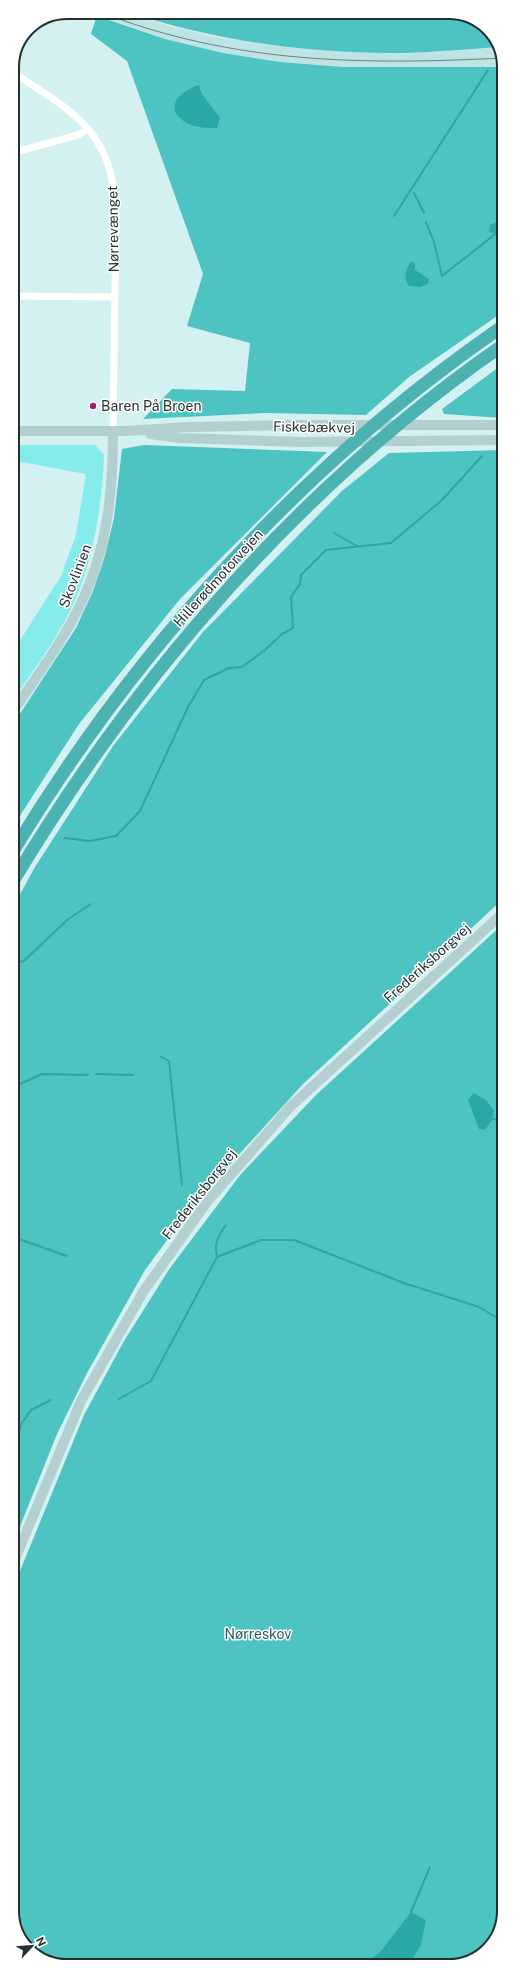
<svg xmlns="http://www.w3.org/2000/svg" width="516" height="1978" viewBox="0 0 516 1978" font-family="'Public Sans',sans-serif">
  <rect width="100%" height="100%" fill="#d3f1f0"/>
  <path fill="#bee5e4" d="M90,12H127L169,26L225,39L405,53L498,47L503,56V67H343L280,62L223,53L165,39Z"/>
  <path fill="#86eceb" d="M16,445H95L104,455C102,504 95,552 76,598C60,635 35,668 12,701V653L61,576L76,535L86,474L16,461Z"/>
  <path fill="#4dc3c2" d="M127,12H456L486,26L498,47C467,49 435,52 404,53C309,54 217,41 127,12Z
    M96,18L109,20L165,39L223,53L280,62L343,67H503V312L409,377L366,415L266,413L143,419L172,389L245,391L250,343L187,326L203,274L127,61L91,34Z
    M503,364V418L444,414L442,409Z
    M144,445L327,452L180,599L79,724L12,828V726L76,628L93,591L104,559L114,518L122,449Z
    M503,450V899L303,1084L193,1205L145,1270L87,1373L57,1434L13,1544V907L35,867L113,746L203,632L342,491L389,453Z
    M503,924L504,1911L491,1947L460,1965L63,1966L30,1952L13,1922V1588L84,1415L124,1341L170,1268L241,1174L316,1095Z"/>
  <path fill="#2aa8a7" d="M199,85L202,94L220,118L217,128C207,128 196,128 187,123C161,109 180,91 199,85Z
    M499,221L503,220V231L495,233L489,232L490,225Z
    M411,262L415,263V270L429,279L428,284L420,287L409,286C403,277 405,270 411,262Z
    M474,1093L486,1100L494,1111L493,1119L485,1130L479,1129L468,1100Z
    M504,1614V1645L497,1642L496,1629Z
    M411,1912L426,1920L421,1945L409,1965H364L381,1951Z"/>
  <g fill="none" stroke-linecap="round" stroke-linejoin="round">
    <path stroke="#2aa8a7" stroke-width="2" d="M414,193L424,213
      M394,216L488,70
      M426,222L434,242L442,276L498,232
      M334,533L357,546
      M65,838L90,841L116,836L140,811L188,707L204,680L229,668L242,667L265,650L282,634L293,628L291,597L300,584L301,575L326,550L391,543L442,500L482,456
      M13,963L24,961L67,920L91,904
      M160,1056L169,1061L182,1185
      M96,1074L133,1075
      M13,1087L42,1074L88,1075
      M493,1119L504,1121
      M226,1225C218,1236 214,1243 217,1257L261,1240H294L404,1283L479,1307L504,1322
      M13,1237L67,1256
      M119,1399L151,1381L217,1257
      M13,1449L22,1423L31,1410L51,1400
      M411,1912L430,1867"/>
    <path stroke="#fff" stroke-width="7" d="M12,72C75,113 113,131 116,214L113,431
      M12,153L78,135L88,129
      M12,296L114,297"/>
    <path stroke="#b3cfcf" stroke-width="10" d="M12,431H126L187,427L301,425H503
      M150,434L180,438L302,442L503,440
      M12,713C37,676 65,639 84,597C108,544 113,489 113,431
      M13,1564L81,1401L143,1292L207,1202L290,1107L503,913"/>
    <path stroke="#4cb3b2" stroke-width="13" d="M12,853C137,646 304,463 503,326
      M12,883C137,674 302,484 503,345"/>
    <path stroke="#6f8281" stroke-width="1" d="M100,12C234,64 362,65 503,58"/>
  </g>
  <circle fill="#a02378" stroke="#fff" stroke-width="1.5" cx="93" cy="406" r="4"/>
  <g text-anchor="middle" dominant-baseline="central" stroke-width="3" stroke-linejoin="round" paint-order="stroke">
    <g font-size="14" fill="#253130" stroke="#fff">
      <text transform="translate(113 229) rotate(-91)">Nørrevænget</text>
      <text transform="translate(314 427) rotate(1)">Fiskebækvej</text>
      <text transform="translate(75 576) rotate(-69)">Skovlinien</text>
      <text transform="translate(218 578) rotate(-48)">Hillerødmotorvejen</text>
      <text transform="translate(427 963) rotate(-42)">Frederiksborgvej</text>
      <text transform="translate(199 1194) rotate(-52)">Frederiksborgvej</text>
    </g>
    <g font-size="14" fill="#253130" stroke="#fff" text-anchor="start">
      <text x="101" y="406">Baren På Broen</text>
    </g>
    <g font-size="14" fill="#2a5c5b" stroke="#fff">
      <text x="258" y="1634">Nørreskov</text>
    </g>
  </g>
  <path d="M0 0H516V1978H0ZM67 19H449A48 48 0 0 1 497 67V1911A48 48 0 0 1 449 1959H67A48 48 0 0 1 19 1911V67A48 48 0 0 1 67 19Z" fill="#fff" fill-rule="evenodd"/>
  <path fill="none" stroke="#253130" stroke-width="2" d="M67 19H449A48 48 0 0 1 497 67V1911A48 48 0 0 1 449 1959H67A48 48 0 0 1 19 1911V67A48 48 0 0 1 67 19Z"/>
  <g transform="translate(32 1946) rotate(64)" stroke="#ffffff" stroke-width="3" paint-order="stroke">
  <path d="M0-3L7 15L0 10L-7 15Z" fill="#253130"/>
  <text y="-6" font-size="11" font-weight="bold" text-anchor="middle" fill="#253130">N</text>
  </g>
</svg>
